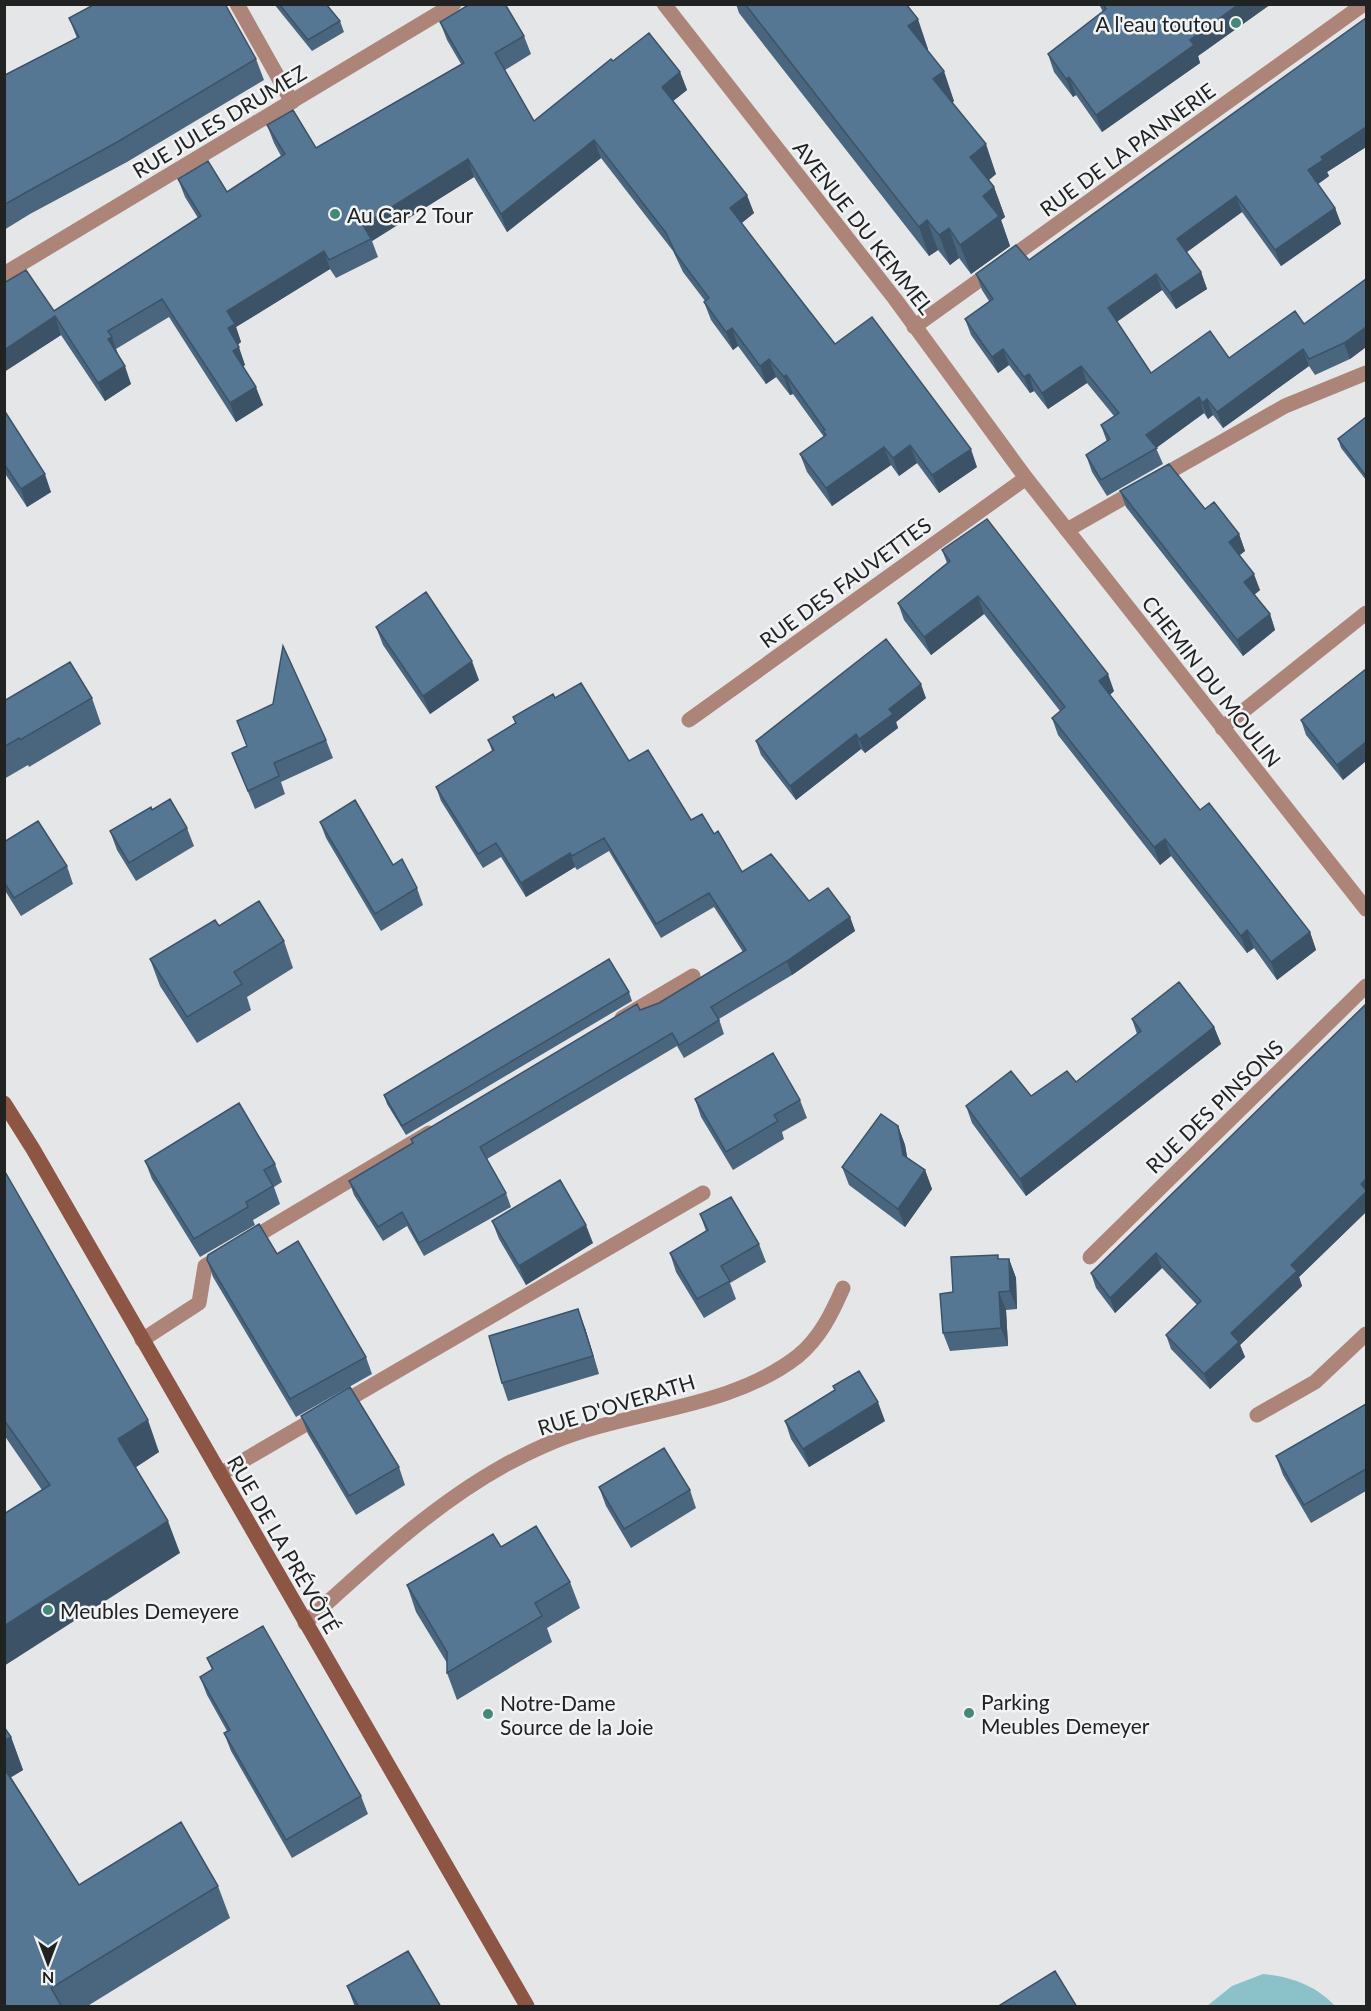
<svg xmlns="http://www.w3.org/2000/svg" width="1371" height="2011" viewBox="0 0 1371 2011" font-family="Lato,sans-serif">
  <rect width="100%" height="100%" fill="#e4e6e7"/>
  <path fill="#8bc1c9" d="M1263,1974C1291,1977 1315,1985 1335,2006H1207L1232,1986Z"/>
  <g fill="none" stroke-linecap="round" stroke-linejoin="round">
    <path stroke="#ac8478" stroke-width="15" d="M237,4L292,102
      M1067,530L1285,406L1366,373
      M622,1018L693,976
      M246,1242L429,1133
      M142,1340L199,1303L205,1266L225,1254
      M220,1474L703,1193"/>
    <path stroke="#ac8478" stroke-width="15" d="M664,4L895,299L1026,478L1366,909
      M4,274L454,4
      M914,327L1364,4
      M689,720L1026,478
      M1222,728L1366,613
      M1090,1257L1366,986
      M1257,1415L1315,1382L1366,1334
      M305,1623C368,1566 431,1506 505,1465C529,1452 554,1440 580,1432C651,1409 737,1404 798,1356C820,1338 832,1313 843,1288"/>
    <path stroke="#8d5543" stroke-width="15" d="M4,1103L33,1149L527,2006"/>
  </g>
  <path fill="#4a667e" d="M274,4H326L340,21L344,32L312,51Z
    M736,4H906L928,49L927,50L954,101L952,103L996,174L989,180L994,187L1005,217L1001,220L1010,246L971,274L959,258L950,265L938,250L929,256L739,13Z
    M1099,4H1271L1198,56L1200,63L1102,132L1076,95L1073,97L1054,72L1048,54L1103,12Z
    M138,5L256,59L264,80L127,162L30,214L4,230V74L5,75L77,38L69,18Z
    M1366,18V147L1327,172L1329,176L1318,184L1335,208L1341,224L1281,266L1242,212L1186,252L1201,272L1207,289L1176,309L1162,290L1117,321L1151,373L1229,358L1304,324L1366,279V347L1350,359L1315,375L1309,366L1223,428L1213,415L1208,419L1204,413L1156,448L1163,464L1107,496L1092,472L1086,455L1107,442L1101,425L1114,416L1087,383L1048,409L1034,391L1030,393L1009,365L998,373L971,335L965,319L989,301L982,290L976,274L1029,260Z
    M440,22L524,36L531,54L505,70L534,121L613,61L680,72L687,90L673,101L754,213L741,223L835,344L977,467L939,493L917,463L899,476L891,465L832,506L807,472L800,454L824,437L793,394L790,395L776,377L766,384L738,346L733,350L711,320L704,302L705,301L683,272L673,251L601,158L507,232L474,177L372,241L378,257L336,278L330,269L236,327L241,342L237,345L245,365L243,366L263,405L236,422L169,317L116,349L131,384L105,401L61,335L4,372L54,311L198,218L185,197L178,179L227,192L281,156L274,143L267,125L316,148L461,64L447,40Z
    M4,410L51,492L27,507L4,472Z
    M1366,417V480L1341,448L1338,439Z
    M1120,491L1205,509L1239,534L1245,551L1239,555L1260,590L1254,595L1270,614L1275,630L1243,656L1126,507Z
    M942,550L1114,691L1110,695L1200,810L1310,932L1316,950L1277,980L1254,948L1247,953L1171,856L1160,865L1058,735L1052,718L1060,711L984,614L931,655L904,620L898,603L947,563Z
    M376,627L479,680L430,714L383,645Z
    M1366,669V761L1343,780L1306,735L1301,720Z
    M92,698L101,724L29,767L28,765L4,779V701Z
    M555,698L629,761L691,820L714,834L742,872L809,901L850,917L855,931L792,975L719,1019L724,1034L684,1058L677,1046L487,1159L506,1193L511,1207L424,1256L407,1226L383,1241L354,1195L349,1181L412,1143L411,1139L640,1010L659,1003L743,952L714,907L661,938L609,851L577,870L575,867L526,897L501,857L483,868L441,801L436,787L492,751L488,740L515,723L513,717Z
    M926,698L896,722L898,728L865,753L861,749L796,800L761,755L756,741Z
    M237,721L326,740L333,758L281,782L285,794L255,809L232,753L247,747Z
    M152,810L187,828L194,846L136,881L117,850L110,831Z
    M320,822L393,865L417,888L423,905L381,931L326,838Z
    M4,842L67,866L73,884L21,916L4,889Z
    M219,926L284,941L293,968L247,997L251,1010L197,1043L160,986L150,959Z
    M629,992L632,1001L406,1135L387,1104L384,1095Z
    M1366,1004V1212L1299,1277L1302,1286L1240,1345L1245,1357L1210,1389L1171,1349L1166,1335L1197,1305L1162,1268L1115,1313L1096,1288L1091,1273Z
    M1132,1019L1214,1027L1221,1044L1026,1196L972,1123L966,1106L1031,1096L1076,1082L1137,1034Z
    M695,1099L800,1100L807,1118L782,1132L784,1139L733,1170L701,1117Z
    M898,1126L905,1145L907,1157L925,1170L932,1189L905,1227L849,1185L842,1167Z
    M145,1161L275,1164L282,1182L274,1187L280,1204L253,1220L255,1225L200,1257L152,1179Z
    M4,1170L159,1452L136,1467L180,1553L42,1490L4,1435Z
    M700,1214L759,1244L766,1262L730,1283L736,1299L704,1318L676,1272L670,1253L706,1231Z
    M492,1221L593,1243L526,1285L499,1239Z
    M277,1254L366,1357L372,1374L296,1417L213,1277L207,1260Z
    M999,1259H1009L1016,1278L1017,1309L1006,1310L1008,1346L950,1351L943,1333L953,1292Z
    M585,1328L599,1374L508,1401L502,1383Z
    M834,1390L885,1421L809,1467L791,1439L785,1421Z
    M1366,1404V1491L1311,1523L1283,1475L1276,1456Z
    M301,1416L399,1467L405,1485L356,1515L308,1434Z
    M599,1487L690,1490L696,1508L631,1548L606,1506Z
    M501,1547L570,1582L580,1608L547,1628L552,1642L457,1700L447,1673V1663L416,1612L407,1585Z
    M207,1658L361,1796L368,1814L292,1858L231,1751L224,1733L227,1731L207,1695L200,1677L212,1670Z
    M11,1737L23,1770L11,1777L79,1885L218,1886L230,1918L86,2007H4Z
    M347,1986L441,2007H355Z"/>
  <path fill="#3c5367" d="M1239,4H1271L1198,56L1200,63L1102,132L1096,115L1190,40Z
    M918,19L928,49L919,56L908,26Z
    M944,71L954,101L944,109L933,79Z
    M680,72L687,90L668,105L662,87Z
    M1069,77L1076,95L1073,97L1066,79Z
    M1366,127V147L1327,172L1329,176L1314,187L1308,170L1321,157Z
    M594,140L601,158L507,232L501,214Z
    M986,144L996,174L981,186L970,157Z
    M468,159L474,177L372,241L363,225Z
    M994,187L1005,217L1001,220L1010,246L971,274L960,245L983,196Z
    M747,195L754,213L737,227L730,208Z
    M1236,196L1242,212L1183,255L1177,239Z
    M1335,208L1341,224L1281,266L1275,250Z
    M927,220L938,250L929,256L919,227Z
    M949,228L959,258L950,265L939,235Z
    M324,251L330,269L236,327L241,342L235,347L228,328L227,311Z
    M1201,272L1207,289L1176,309L1170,293Z
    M1156,274L1162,290L1114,324L1108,308Z
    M55,316L61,335L4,372V350Z
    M1366,327V347L1350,359L1344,343Z
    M732,328L738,346L733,350L726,332Z
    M112,337L118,355L108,339Z
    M239,347L245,365L239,369L233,351Z
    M1003,349L1009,365L998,373L992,357Z
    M1303,349L1309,366L1223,428L1217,412Z
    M769,359L776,377L766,384L760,366Z
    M125,366L131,384L105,401L98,383Z
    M1081,366L1087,383L1048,409L1042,393Z
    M1029,374L1034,391L1030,393L1024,377Z
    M786,375L793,394L790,395L784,377Z
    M256,387L263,405L236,422L230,403Z
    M1199,397L1204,413L1152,451L1146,435Z
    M1207,399L1213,415L1208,419L1202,403Z
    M910,445L917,463L899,476L893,458Z
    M884,447L891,465L832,506L826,488Z
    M971,449L977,467L939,493L932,475Z
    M45,474L51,492L27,507L21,489Z
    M1239,534L1245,551L1235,559L1229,542Z
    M1254,574L1260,590L1250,598L1244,582Z
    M978,596L984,614L931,655L924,637Z
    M1270,614L1275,630L1243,656L1237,640Z
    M472,661L479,680L430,714L423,696Z
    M1108,674L1114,691L1106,698L1099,681Z
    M921,684L926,698L896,722L898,728L865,753L859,739L889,709Z
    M856,734L861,749L796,800L790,786Z
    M1366,742V761L1343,780L1337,765Z
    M1165,839L1171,856L1160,865L1154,847Z
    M570,853L575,867L526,897L521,883Z
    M850,917L855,931L792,975L787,961Z
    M1247,930L1254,948L1247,953L1241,936Z
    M1310,932L1316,950L1277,980L1271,962Z
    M1214,1027L1221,1044L1026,1196L1020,1179Z
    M898,1126L905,1145L910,1173L903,1155Z
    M925,1170L932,1189L905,1227L898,1209Z
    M1366,1179V1212L1299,1277L1302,1286L1240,1345L1245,1357L1210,1389L1204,1374L1231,1333Z
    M586,1225L593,1243L526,1285L519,1266Z
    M1156,1253L1162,1268L1115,1313L1110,1298Z
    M1009,1259L1016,1278L1017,1309L1010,1291Z
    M999,1292L1006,1310L1008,1346L1001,1328Z
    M578,1309L585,1328L599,1374L593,1356Z
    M878,1402L885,1421L809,1467L803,1449Z
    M148,1420L159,1452L130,1471L118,1439Z
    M168,1521L180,1553L4,1666V1626Z
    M11,1737L23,1770L5,1781L4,1741Z"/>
  <path fill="#567793" stroke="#3c5367" stroke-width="1.5" d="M95,4H137L138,5L139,4H225L256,59L119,141L23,194L4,205V74L5,75L79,37L69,18Z
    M279,4H326L340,21L308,40Z
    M470,4H505L524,36L495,53L534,121L611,59L613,61L649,33L680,72L662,87L747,195L730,208L789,285L835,344L872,317L971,449L932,475L910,445L893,458L884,447L826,488L800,454L826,435L823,431L825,430L786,375L784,377L769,359L760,366L732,328L726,332L704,302L709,298L676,254L666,233L594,140L501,214L468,159L363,225L371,239L329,260L324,251L227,311L235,324L228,328L239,347L233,351L256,387L230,403L162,299L108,331L112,337L108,339L125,366L98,383L55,316L4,350V283L26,270L54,311L201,216L178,179L208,161L227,192L285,154L267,125L293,110L316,148L464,63L440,22Z
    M745,4H906L918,19L908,26L944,71L933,79L986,144L970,157L994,187L983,196L999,216L960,245L949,228L939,235L927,220L919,227Z
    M1103,4H1239L1190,40L1194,45L1096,115L1069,77L1066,79L1048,54L1106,9Z
    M1366,18V127L1321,157L1323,160L1308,170L1335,208L1275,250L1236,196L1177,239L1201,272L1170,293L1156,274L1108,308L1151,373L1210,331L1229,358L1295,311L1304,324L1366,279V327L1344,343L1309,359L1303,349L1217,412L1207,399L1202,403L1199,397L1146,435L1157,448L1101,480L1086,455L1110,439L1101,425L1119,413L1081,366L1042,393L1029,374L1024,377L1003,349L992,357L965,319L993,299L976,274L1016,245L1029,260Z
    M4,410L45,474L21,489L4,464Z
    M1366,417V476L1338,439Z
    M1169,464L1205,509L1214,502L1239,534L1229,542L1254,574L1244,582L1270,614L1237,640L1120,491Z
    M987,519L1108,674L1099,681L1200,810L1209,803L1310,932L1271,962L1247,930L1241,936L1165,839L1154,847L1052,718L1065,707L978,596L924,637L898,603L950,561L942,550Z
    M426,592L472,661L423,696L376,627Z
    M886,639L921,684L889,709L893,714L859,739L856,734L790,786L756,741Z
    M283,646L326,740L274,763L279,776L248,791L232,753L247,746L237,721L273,704Z
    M70,662L92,698L20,740L19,738L4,747V701Z
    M1366,669V742L1337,765L1301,720Z
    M581,683L629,761L648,750L691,820L702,814L714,834L718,831L742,872L771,854L809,901L828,888L850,917L787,961L711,1007L719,1020L679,1045L672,1033L480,1147L506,1193L419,1243L402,1212L378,1227L349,1181L413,1143L411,1139L637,1004L640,1010L659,1003L746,950L709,893L656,924L604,838L572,856L570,853L521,883L496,843L478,854L436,787L494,750L488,740L516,723L513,717L553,694L555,698Z
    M170,799L187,828L129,863L110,831L151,807L152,810Z
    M355,800L393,865L402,859L417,888L375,914L320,822Z
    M38,821L67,866L14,898L4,882V842Z
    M259,901L284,941L234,972L242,984L187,1017L150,959L215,920L219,926Z
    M609,959L629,992L402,1126L384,1095Z
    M1179,982L1214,1027L1020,1179L966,1106L1011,1071L1031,1096L1067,1071L1076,1082L1141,1031L1132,1019Z
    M1366,1004V1179L1361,1184L1366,1190V1192L1291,1265L1297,1271L1231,1333L1239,1342L1204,1374L1166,1335L1201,1301L1156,1253L1110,1298L1091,1273Z
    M773,1053L800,1100L774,1115L778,1121L726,1152L695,1099Z
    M239,1103L275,1164L264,1170L273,1186L246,1202L248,1207L194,1239L145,1161Z
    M881,1114L898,1126L903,1155L925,1170L898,1209L842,1167Z
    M4,1170L148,1420L118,1439L168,1521L4,1626V1514L50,1485L4,1420Z
    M560,1180L586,1225L519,1266L492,1221Z
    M731,1197L759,1244L721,1266L730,1281L697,1299L670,1253L708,1230L700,1214Z
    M259,1224L277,1254L298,1241L366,1357L290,1399L207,1260L208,1255Z
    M998,1255V1259H1009L1010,1291L999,1292L1001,1328L943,1333L940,1294L953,1292L951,1257Z
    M578,1309L593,1356L502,1383L489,1336Z
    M859,1371L878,1402L803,1449L785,1421L835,1390L833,1386Z
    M350,1387L399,1467L349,1496L301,1416Z
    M1366,1404V1469L1304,1505L1276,1456Z
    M664,1448L690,1490L624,1529L599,1487Z
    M536,1526L570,1582L535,1603L542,1616L447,1673V1652L407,1585L493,1534L501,1547Z
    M263,1626L361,1796L286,1840L224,1733L230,1730L200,1677L213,1669L207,1658Z
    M4,1727L11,1737L4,1741Z
    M4,1768L79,1885L181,1822L218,1886L51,1988L62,2007H4Z
    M408,1951L441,2007H359L347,1986Z
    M1055,1971L1077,2007H997Z"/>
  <g fill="#45887a" stroke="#f2f3f5" stroke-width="2">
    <circle cx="1236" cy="23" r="6"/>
    <circle cx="335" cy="214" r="6"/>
    <circle cx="48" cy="1610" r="6"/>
    <circle cx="969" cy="1713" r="6"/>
    <circle cx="488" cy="1714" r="6"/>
  </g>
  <g text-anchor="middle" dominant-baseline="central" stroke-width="5" stroke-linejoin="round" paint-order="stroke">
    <g font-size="21" fill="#212222" stroke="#f2f3f5" text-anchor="start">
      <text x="1224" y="23" text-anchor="end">A l'eau toutou</text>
      <text x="347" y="214">Au Car 2 Tour</text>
      <text x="60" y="1610">Meubles Demeyere</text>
      <text x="981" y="1701">Parking<tspan x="981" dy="24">Meubles Demeyer</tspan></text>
      <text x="500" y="1702">Notre-Dame<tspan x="500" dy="24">Source de la Joie</tspan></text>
    </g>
    <g font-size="21" fill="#212222" stroke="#f2f3f5">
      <text transform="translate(219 121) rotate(-31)">RUE JULES DRUMEZ</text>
      <text transform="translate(1127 149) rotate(-36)">RUE DE LA PANNERIE</text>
      <text transform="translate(864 227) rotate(52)">AVENUE DU KEMMEL</text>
      <text transform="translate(845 582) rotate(-36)">RUE DES FAUVETTES</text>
      <text transform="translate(1212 681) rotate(52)">CHEMIN DU MOULIN</text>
      <text transform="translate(1214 1106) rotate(-44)">RUE DES PINSONS</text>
      <text transform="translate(616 1404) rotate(-17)">RUE D'OVERATH</text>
      <text transform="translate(284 1544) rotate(60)">RUE DE LA PRÉVÔTÉ</text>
    </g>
  </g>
  <rect width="1371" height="2011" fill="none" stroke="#212222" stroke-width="12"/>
  <g transform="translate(48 1963) rotate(180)" stroke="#f2f3f5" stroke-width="4.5" paint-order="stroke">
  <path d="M0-4.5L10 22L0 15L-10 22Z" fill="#212222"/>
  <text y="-9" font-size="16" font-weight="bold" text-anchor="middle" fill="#212222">N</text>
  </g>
</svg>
